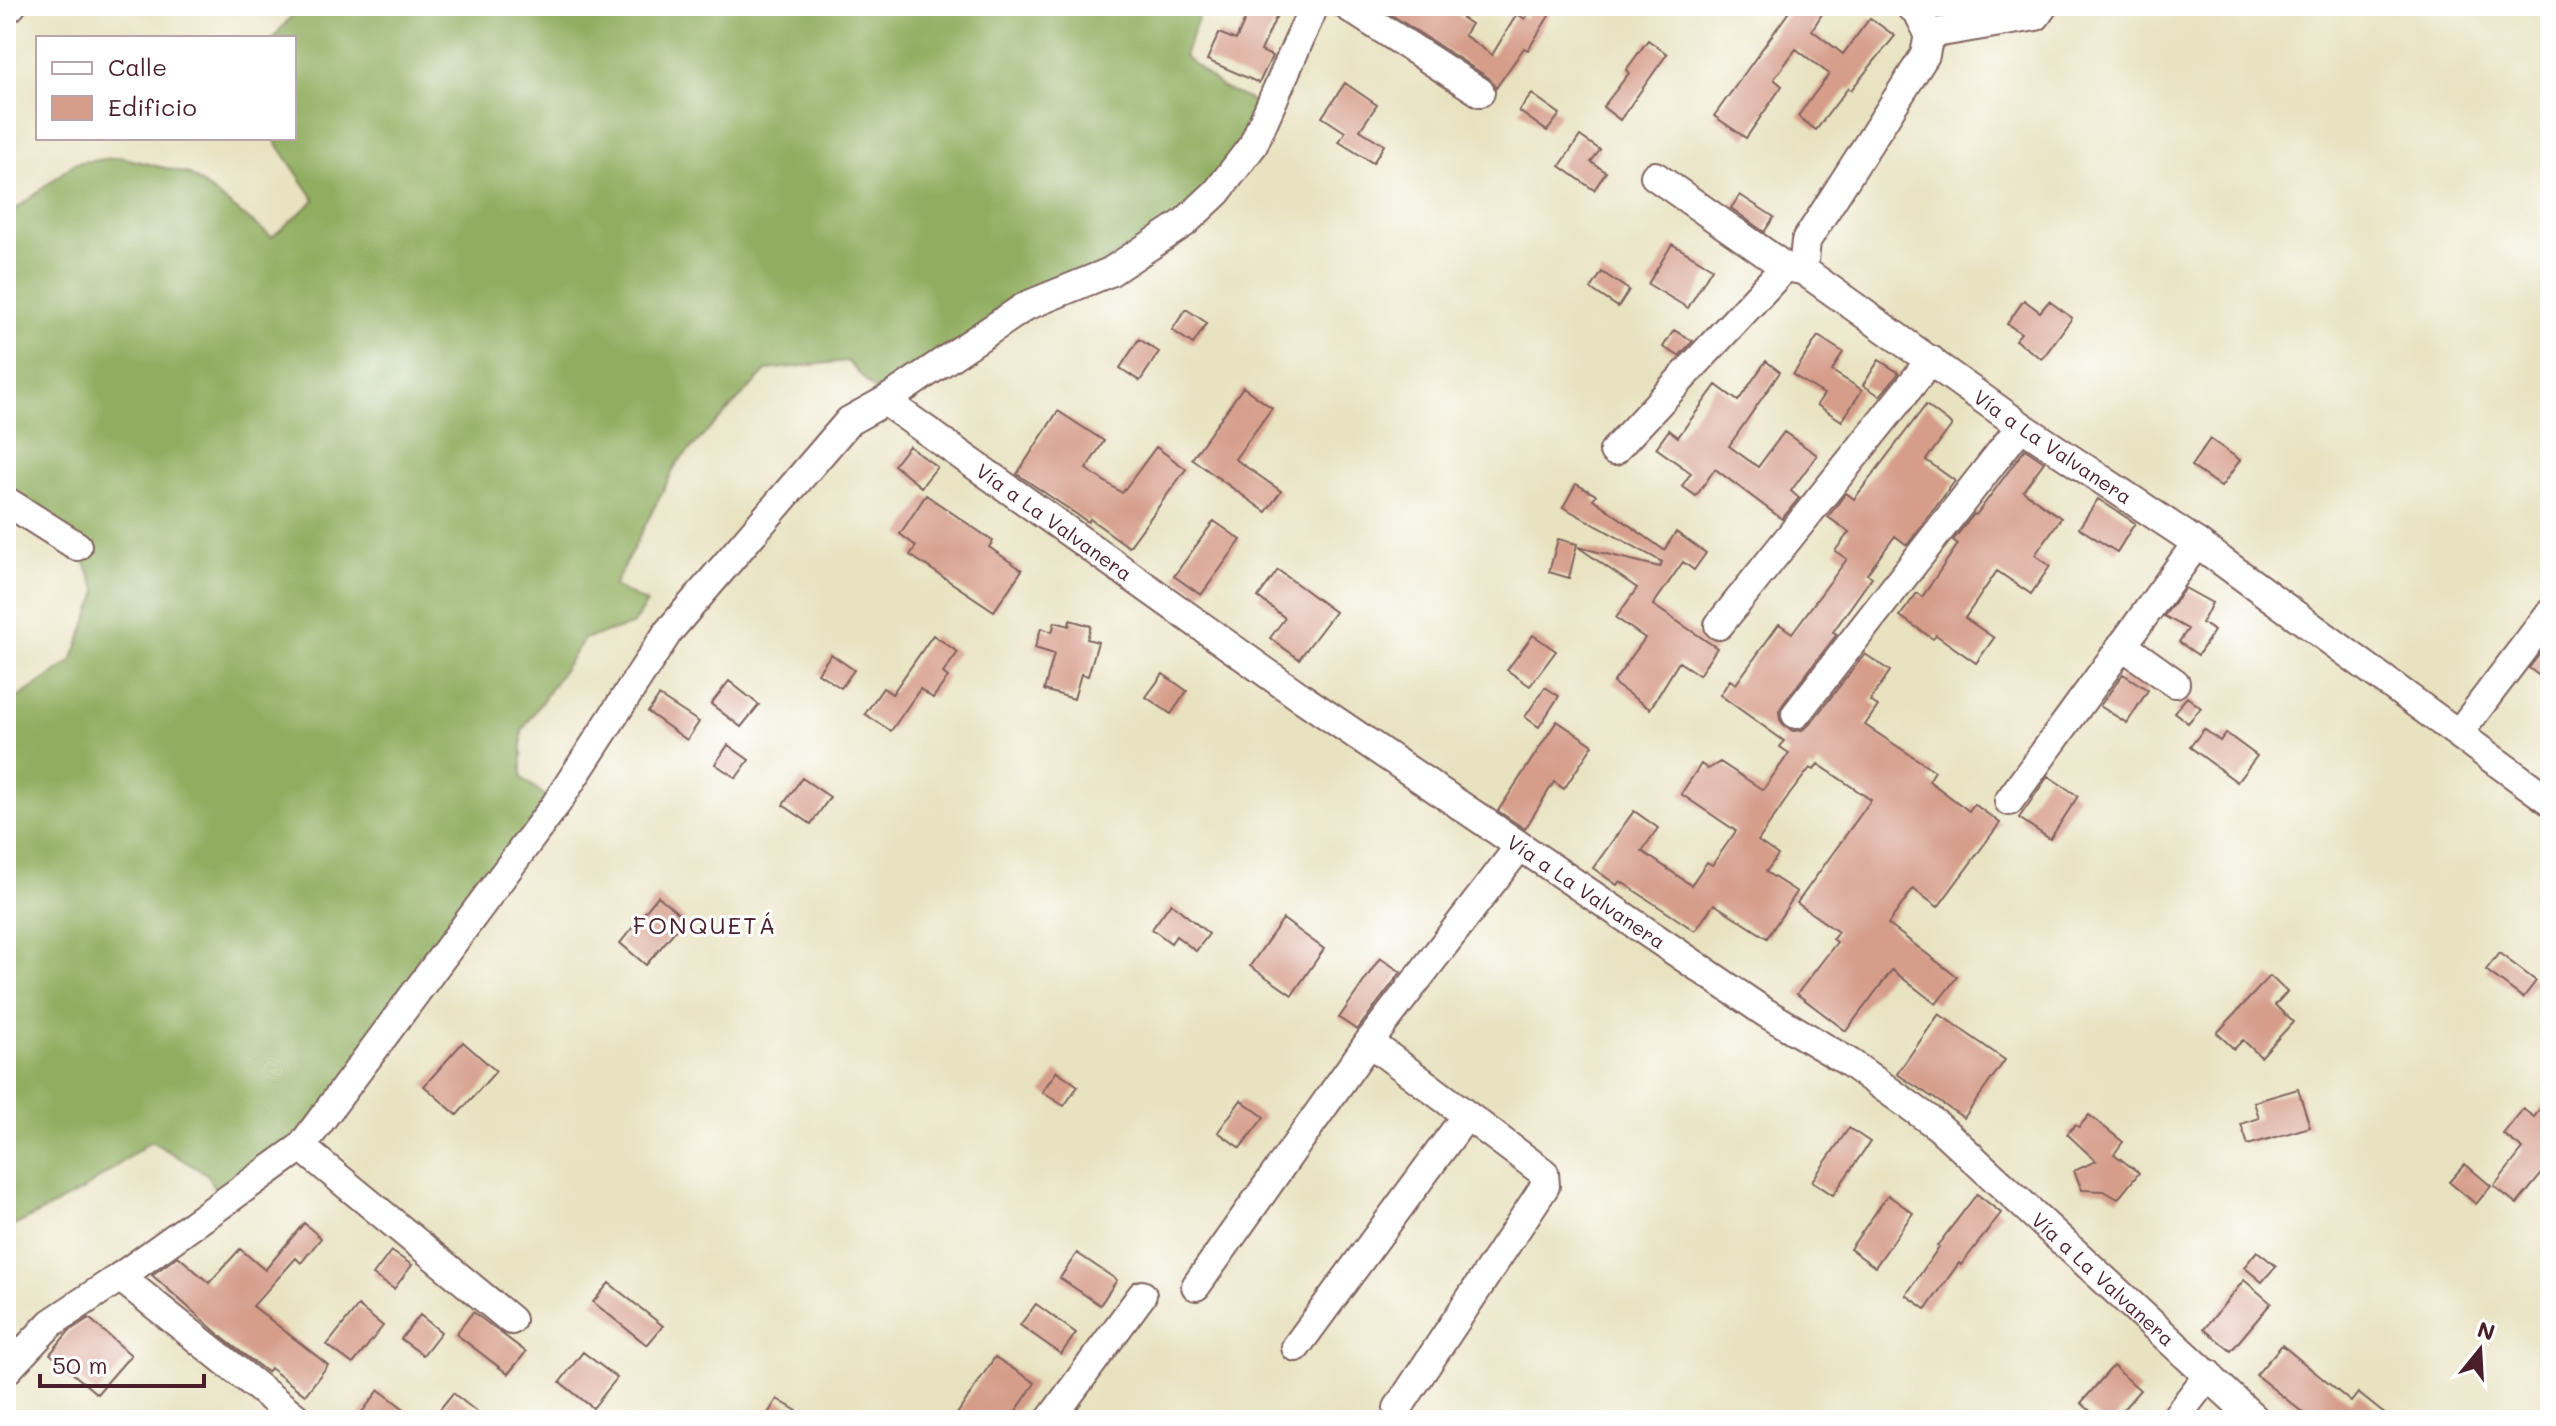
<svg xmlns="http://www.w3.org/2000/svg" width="2556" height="1426" viewBox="0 0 2556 1426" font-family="Mali,sans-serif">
  <rect width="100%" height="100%" fill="#fff"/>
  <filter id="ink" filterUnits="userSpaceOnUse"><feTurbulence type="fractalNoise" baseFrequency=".0125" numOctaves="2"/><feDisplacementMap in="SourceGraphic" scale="16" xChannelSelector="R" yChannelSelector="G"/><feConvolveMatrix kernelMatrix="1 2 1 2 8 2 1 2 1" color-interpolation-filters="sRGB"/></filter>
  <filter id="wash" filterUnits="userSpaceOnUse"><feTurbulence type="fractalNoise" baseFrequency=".006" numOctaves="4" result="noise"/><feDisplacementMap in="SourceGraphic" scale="32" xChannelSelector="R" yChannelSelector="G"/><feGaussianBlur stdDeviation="1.8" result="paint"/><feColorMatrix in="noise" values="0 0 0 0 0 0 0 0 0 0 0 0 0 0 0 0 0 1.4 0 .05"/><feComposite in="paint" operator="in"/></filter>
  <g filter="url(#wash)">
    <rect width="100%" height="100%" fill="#e8e2c0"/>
    <path fill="#91ae60" stroke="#6e6646" stroke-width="2" d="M300,6H1203L1184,56L1223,88L1270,109L1217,192L885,401L847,361L767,370L677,463L614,586L647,603L632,625L584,639L522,731V778L556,804L301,1147L221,1205L208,1175L151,1141L82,1191L6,1230V690L16,699L72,661L98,592L77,546L6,501V217L75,163L121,157L189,174L272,237L315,200L273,138H294V38H273Z"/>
    <g id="blocks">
      <path fill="#d69d8a" d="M1251,6H1281L1261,51L1272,56L1259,83L1207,60L1219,33L1236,40Z
        M1378,6H1444L1471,24L1464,35L1492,55L1517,14L1525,19L1533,6H1555L1528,50L1524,48L1496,88L1489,78Z
        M1793,6H1827L1812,30L1843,54L1870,18L1895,36L1851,90L1848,88L1816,130L1798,116L1829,74L1796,49L1774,79L1782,86L1746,138L1714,116Z
        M1648,40L1667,54L1620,120L1603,107L1629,73L1626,70Z
        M1345,83L1377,105L1360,130L1384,145L1373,163L1339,142L1345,132L1322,117Z
        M1532,94L1560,114L1547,131L1519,111Z
        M1580,136L1600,150L1591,162L1606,172L1594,190L1560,166Z
        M1740,195L1774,217L1764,232L1731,208Z
        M1672,244L1712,268L1688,308L1648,284Z
        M1602,272L1629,290L1618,307L1591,289Z
        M2024,300L2040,312L2049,301L2072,318L2042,359L2015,340L2021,333L2007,324Z
        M1186,309L1207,323L1193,344L1172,330Z
        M1674,330L1693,341L1679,356L1663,347Z
        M1818,336L1843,352L1832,371L1862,390L1842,421L1817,405L1824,394L1793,375Z
        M1139,339L1159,352L1140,381L1120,368Z
        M1879,360L1899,373L1880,396L1863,385Z
        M1766,361L1780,372L1729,446L1758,467L1784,432L1817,455L1791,491L1799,498L1782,519L1715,469L1696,496L1682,486L1691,473L1656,448L1669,430L1678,437L1716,385L1738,401Z
        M1243,387L1272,408L1235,459L1281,491L1266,512L1192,459Z
        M1926,405L1952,425L1926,460L1955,481L1907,545L1895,536L1867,574L1872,577L1833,632L1837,634L1783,704L1779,711L1780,720L1785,727L1793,731L1802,730L1809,725L1865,654L1890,671L1870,701L1878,706L1865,725L1935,771L1929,781L1969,811L1974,804L2000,823L1938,907L1913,889L1888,924L1957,977L1936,1004L1892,970L1846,1031L1797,994L1837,942L1833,939L1838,932L1797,903L1871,800L1818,764L1814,770L1810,768L1790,794L1758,841L1778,855L1766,872L1797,892L1767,938L1714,904L1695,931L1620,881L1617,885L1593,868L1634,811L1658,828L1642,851L1691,885L1707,862L1712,865L1736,831L1681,794L1701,764L1708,769L1720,762L1763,790L1789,753L1780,747L1784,741L1720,695L1730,680L1736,684L1779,624L1792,633L1847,559L1835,551L1849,532L1828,517L1846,493L1854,499Z
        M1058,411L1104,441L1086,469L1122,493L1156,447L1186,469L1129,547L1090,519L1088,522L1017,474Z
        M2210,439L2240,460L2221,487L2191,466Z
        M909,446L937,467L921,487L894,465Z
        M2025,449L2044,462L2023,491L2061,518L2035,555L2050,566L2031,594L1997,571L1965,618L1994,638L1976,663L1936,635L1933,639L1900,616L1917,593L1922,597L1958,544L1953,540L1974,514L1976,515Z
        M1576,484L1596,495L1593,499L1664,550L1676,532L1706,553L1694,570L1683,562L1653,605L1717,648L1699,675L1679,662L1650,709L1613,683L1645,638L1616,618L1637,588L1578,547L1660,567L1662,562L1563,507Z
        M926,495L993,541L989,547L1022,570L994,611L910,555L916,546L900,534Z
        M2098,499L2135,523L2117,552L2079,528Z
        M1214,521L1241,540L1201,595L1174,576Z
        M1558,539L1577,544L1569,578L1549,572Z
        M1278,570L1335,612L1299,659L1270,638L1285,618L1258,597Z
        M2185,588L2212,603L2202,623L2214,631L2198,655L2179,642L2188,629L2164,616Z
        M1070,620L1091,626L1087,639L1098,642L1088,676L1081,674L1074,699L1044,690L1054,654L1035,648L1041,628L1052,632L1055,622L1069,626Z
        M933,635L958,652L943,673L948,677L933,698L920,689L891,731L865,714L883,688L892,694Z
        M1533,635L1556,651L1530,686L1507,670Z
        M2550,641V684L2529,668Z
        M831,654L854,670L841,688L818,673Z
        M1163,674L1187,691L1171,714L1146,697Z
        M2123,674L2148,690L2127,723L2100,706Z
        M729,681L759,705L741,727L711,704Z
        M1545,687L1559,696L1539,727L1525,717Z
        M659,696L699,722L687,740L648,712Z
        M2187,697L2201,708L2188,723L2174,712Z
        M1557,721L1593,745L1564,789L1554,782L1525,829L1498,811Z
        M2204,729L2220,741L2226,733L2257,756L2237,782L2190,747Z
        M728,745L749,760L736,778L715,764Z
        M2048,776L2078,796L2050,839L2019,818Z
        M802,778L830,797L811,824L783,805Z
        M658,896L685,919L646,965L620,943Z
        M1171,903L1209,934L1196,951L1176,936L1171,943L1152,929Z
        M1283,919L1324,949L1292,995L1250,966Z
        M2499,953L2536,981L2523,998L2486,970Z
        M1380,958L1401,972L1357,1030L1339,1018Z
        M2270,976L2287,992L2275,1005L2293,1022L2261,1057L2243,1040L2234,1049L2217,1033Z
        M1939,1014L2005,1060L1964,1118L1897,1074Z
        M463,1042L496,1071L457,1115L424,1086Z
        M1057,1071L1078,1086L1064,1106L1042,1092Z
        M2298,1089L2310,1127L2248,1145L2241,1124L2259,1118L2254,1102Z
        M2550,1095V1164L2517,1204L2494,1186L2523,1149L2503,1134L2523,1109L2534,1117Z
        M1241,1100L1264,1117L1240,1148L1218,1132Z
        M2089,1115L2123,1142L2114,1154L2139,1173L2118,1199L2104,1191L2082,1190L2074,1171L2096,1161L2067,1134L2075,1125L2079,1127Z
        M1849,1128L1870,1142L1833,1195L1812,1181Z
        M2465,1164L2491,1186L2476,1204L2449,1182Z
        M1977,1194L2001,1213L1961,1265L1959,1263L1926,1309L1906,1295L1939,1247L1937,1246Z
        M1888,1195L1913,1213L1875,1267L1850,1249Z
        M304,1223L321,1238L301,1263L296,1258L253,1306L328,1365L305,1395L270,1368L267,1372L224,1339L152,1275L178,1256L209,1283L240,1249L265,1270Z
        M391,1251L412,1265L394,1289L373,1275Z
        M2257,1251L2276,1266L2262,1282L2244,1267Z
        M1077,1253L1117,1280L1100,1305L1060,1278Z
        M2244,1280L2271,1303L2231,1351L2204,1329Z
        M609,1283L663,1326L647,1345L593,1302Z
        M1036,1304L1076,1333L1061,1354L1020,1325Z
        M358,1306L383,1326L353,1364L327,1345Z
        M473,1312L526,1352L508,1374L456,1334Z
        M420,1315L441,1332L423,1355L401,1339Z
        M89,1318L131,1355L97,1394L50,1354L69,1331Z
        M2282,1345L2351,1402L2358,1393L2392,1420H2312L2256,1375Z
        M583,1352L617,1378L593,1408L560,1382Z
        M995,1357L1035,1383L1010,1420H953Z
        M2113,1366L2140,1390L2114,1420H2101L2081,1403Z
        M379,1390L419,1420H356Z
        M453,1393L487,1420H431Z
        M777,1399L812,1420H764Z"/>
    </g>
  </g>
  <g filter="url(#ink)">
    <use href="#blocks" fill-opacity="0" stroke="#81635f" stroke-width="2"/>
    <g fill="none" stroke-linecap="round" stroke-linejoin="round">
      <g stroke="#81635f" stroke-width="32">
        <g id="minor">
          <path d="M1347,6L1480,92"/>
          <path id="s1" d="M1910,6L1918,12L1929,34L1925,55L1806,241L1803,270L2021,426L2197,543L2550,801"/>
          <path d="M6,10L11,6"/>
          <path d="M1929,34L2036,16L2043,6"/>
          <path d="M1655,176L1785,267L1802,270"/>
          <path id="s2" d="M885,401L1302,698L1766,1013L1850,1063L1938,1126L2256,1420"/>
          <path d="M1614,451L1785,267"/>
          <path d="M6,501L77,546"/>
          <path d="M1719,625L1931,360"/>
          <path d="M2122,645L2175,683"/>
          <path d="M1796,714L2021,426"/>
          <path d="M2459,733L2550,613"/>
          <path d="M2009,801L2197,543"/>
          <path d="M1369,1042L1544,1173L1545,1186L1398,1408"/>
          <path d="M301,1147L511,1320"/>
          <path d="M120,1277L299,1420"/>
          <path d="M1196,1286L1369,1042L1519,847"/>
          <path d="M1296,1347L1466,1116"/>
          <path d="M6,1371L51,1323L120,1277L301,1147L556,804L668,632L849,421L885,401L1026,306L1110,272L1184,223L1217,192L1253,145L1314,6"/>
          <path d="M1050,1420L1142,1295"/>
          <path d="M2174,1420L2209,1374"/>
        </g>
      </g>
      <use href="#minor" stroke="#fff" stroke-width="28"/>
    </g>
  </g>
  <g text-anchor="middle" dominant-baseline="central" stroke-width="6" stroke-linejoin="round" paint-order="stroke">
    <g font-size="20" fill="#4a1f2b" stroke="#fff">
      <text stroke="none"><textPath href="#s1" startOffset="612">Vía a La Valvanera</textPath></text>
      <text stroke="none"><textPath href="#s2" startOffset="208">Vía a La Valvanera</textPath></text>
      <text stroke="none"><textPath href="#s2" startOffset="856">Vía a La Valvanera</textPath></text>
      <text stroke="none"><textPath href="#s2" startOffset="1504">Vía a La Valvanera</textPath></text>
    </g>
    <g font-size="24" letter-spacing="2" fill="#4a1f2b" stroke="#fff">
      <text x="705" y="924">FONQUETÁ</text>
    </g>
  </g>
  <rect width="2556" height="1426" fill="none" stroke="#fff" stroke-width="32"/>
  <rect x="36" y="36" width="260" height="104" fill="#ffffff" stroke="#b7a5aa" stroke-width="2"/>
  <rect x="52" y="62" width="40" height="12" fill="#ffffff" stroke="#b7a5aa" stroke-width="2"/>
  <text x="108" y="76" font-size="24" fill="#4a1f2b">Calle</text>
  <rect x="52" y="96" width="40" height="24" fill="#d69d8a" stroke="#b7a5aa" stroke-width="2"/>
  <text x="108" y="116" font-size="24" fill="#4a1f2b">Edificio</text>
  <g transform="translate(2480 1350) rotate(18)" stroke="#ffffff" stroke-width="6" paint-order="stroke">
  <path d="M0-6L14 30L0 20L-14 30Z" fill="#4a1f2b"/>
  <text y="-12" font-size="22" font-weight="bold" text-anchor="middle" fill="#4a1f2b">N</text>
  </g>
  <path d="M40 1374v12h164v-12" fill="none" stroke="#4a1f2b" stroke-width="4"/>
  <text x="52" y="1374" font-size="24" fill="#4a1f2b" stroke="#ffffff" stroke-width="6" paint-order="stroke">50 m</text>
</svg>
